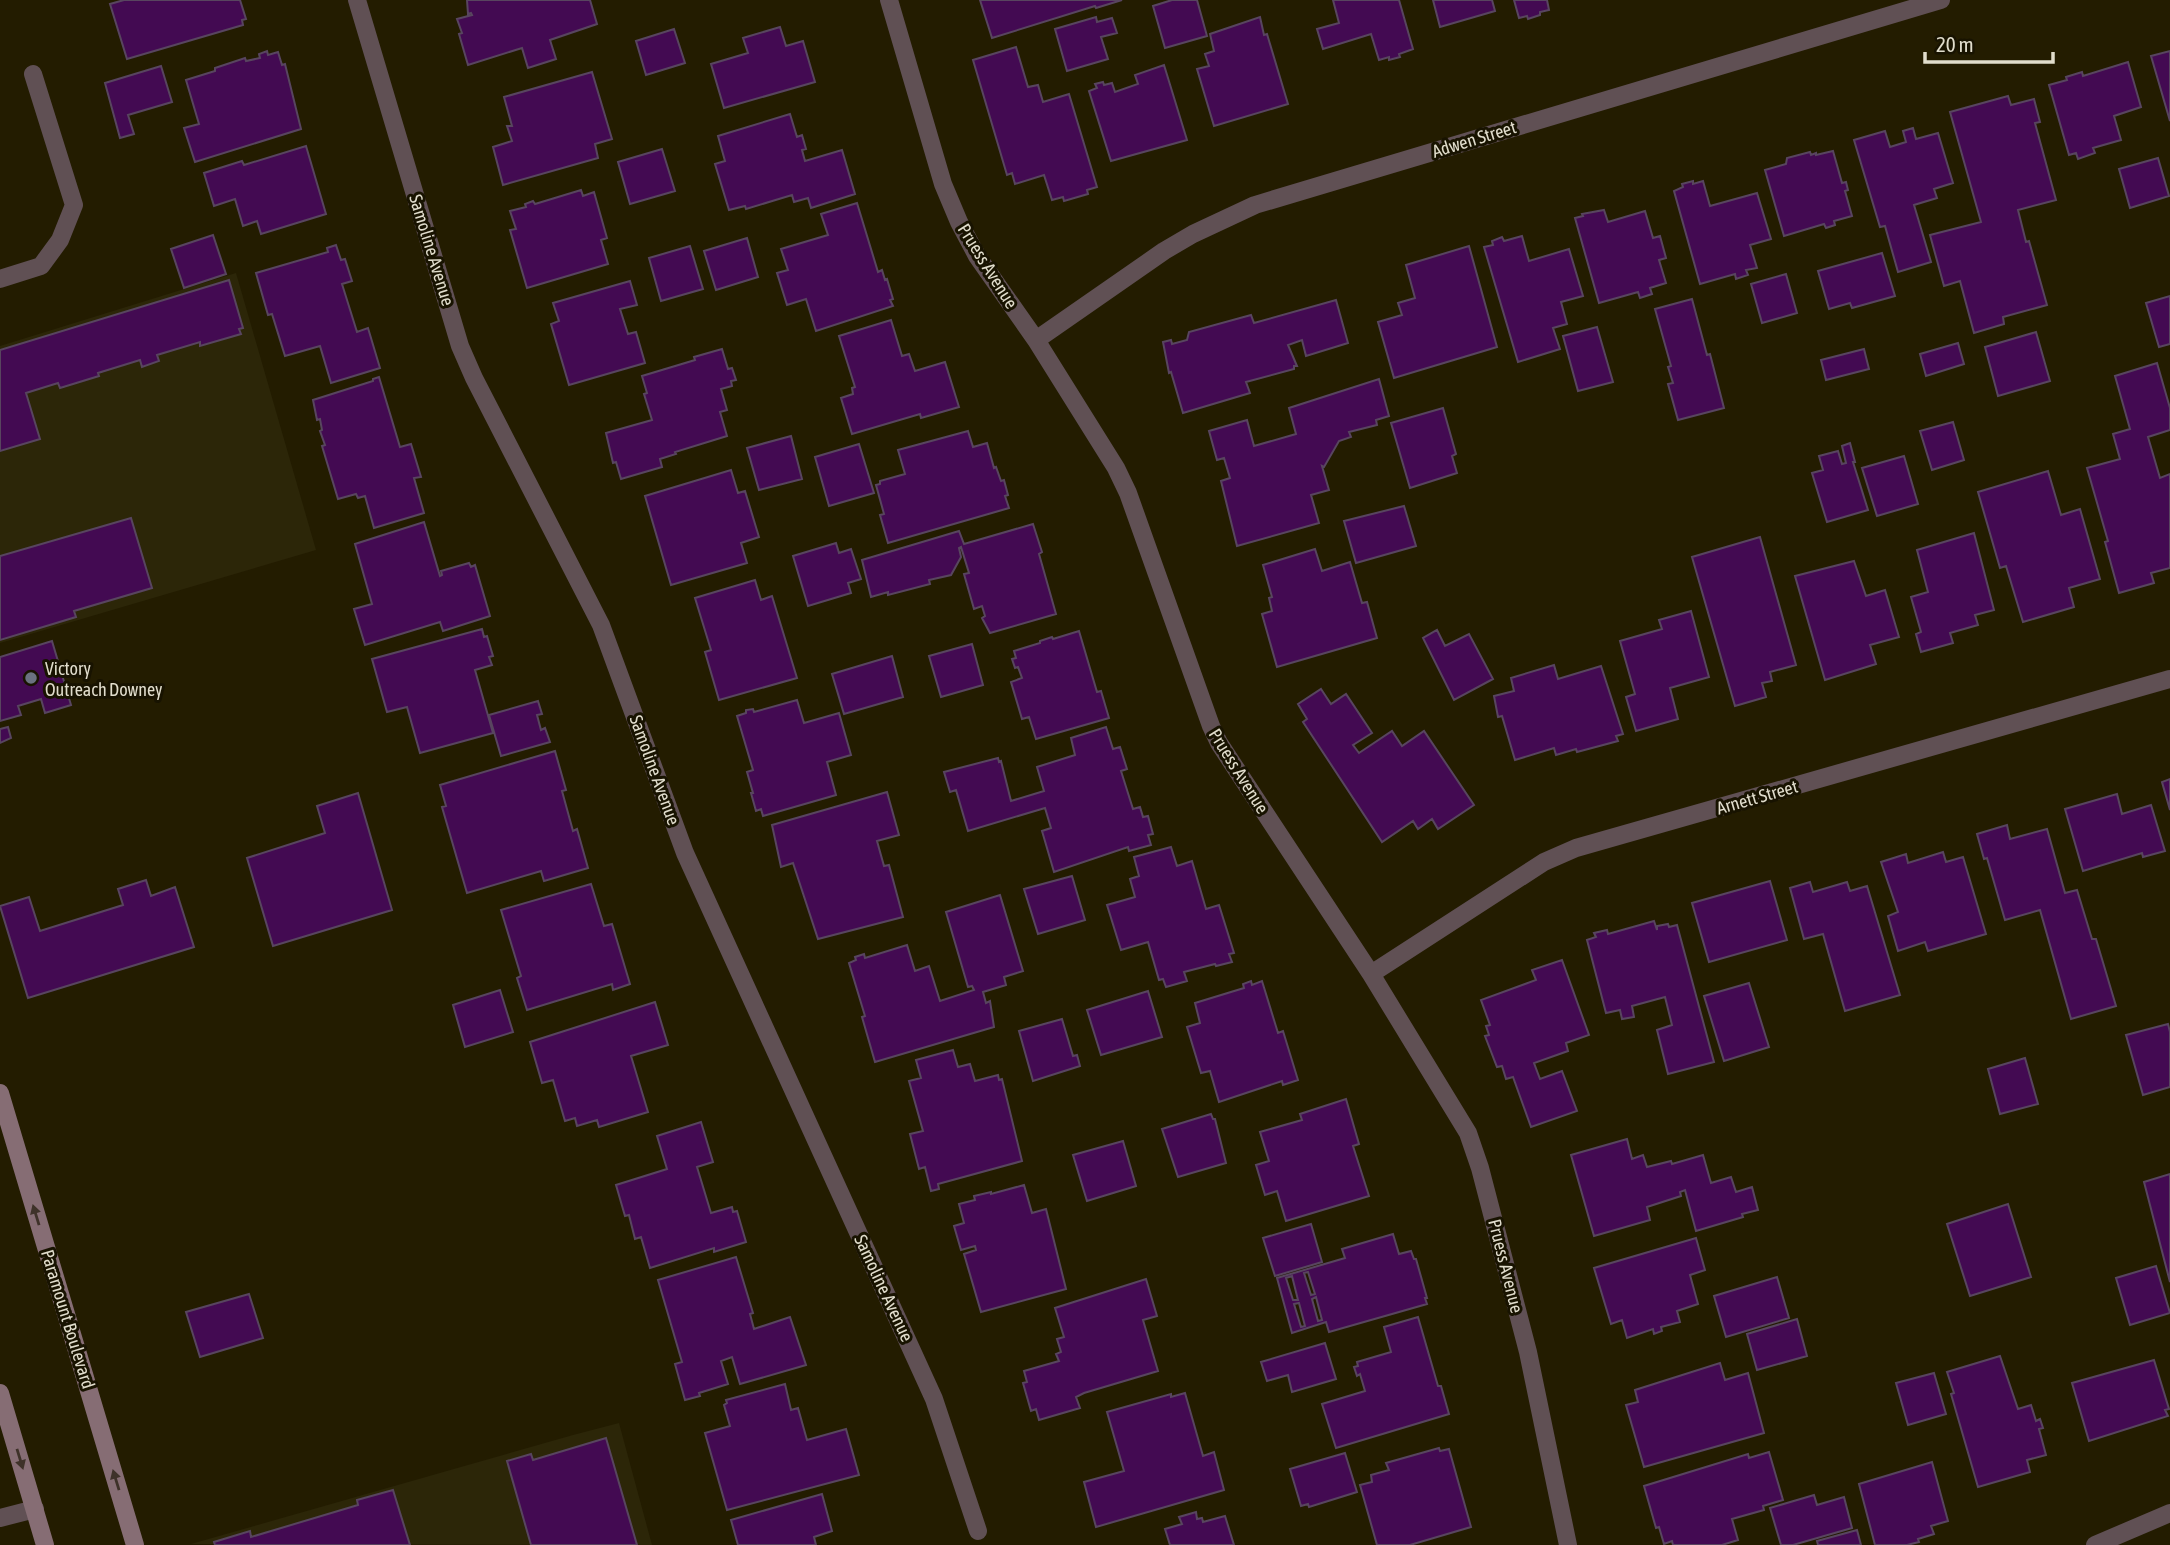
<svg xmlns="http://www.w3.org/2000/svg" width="2170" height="1545" viewBox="0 0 2170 1545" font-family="'Asap Condensed',sans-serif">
  <rect width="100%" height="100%" fill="#231c00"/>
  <path fill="#2c2608" d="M236,273L316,550L0,643V346Z
    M619,1423L652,1545L191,1544L573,1435Z"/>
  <path fill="#430a52" stroke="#58455f" stroke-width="2" fill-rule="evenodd" d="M124,0H240L246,19L242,20L243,25L127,59L110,4Z
    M467,0H590L597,24L550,40L556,59L528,68L522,48L468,65L459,34L462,33L457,19L472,15L471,13L468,14Z
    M980,0H1122L1096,8L1095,6L992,38Z
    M1172,0H1197L1207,36L1165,48L1153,6Z
    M1333,0H1399L1413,49L1399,54L1400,57L1389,60V57L1379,60L1371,34L1323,49L1317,29L1339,23Z
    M1433,0H1492L1495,11L1440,27Z
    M1514,0H1547L1549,10L1540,12V15L1528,19L1527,16L1519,18Z
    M1096,17L1097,22L1112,18L1117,33L1101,37L1108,59L1067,71L1055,29Z
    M1260,17L1264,35L1267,34L1288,104L1214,126L1197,69L1209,66L1205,54L1214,51L1210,34Z
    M780,27L786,46L803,41L815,82L724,108L711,64L748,53L743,38Z
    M674,29L685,63L646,75L636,41Z
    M1016,47L1028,87L1038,85L1043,102L1069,94L1097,187L1087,190L1088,194L1064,201L1063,197L1052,200L1044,175L1015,184L1012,173L1007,175L973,60Z
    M267,51L268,55L278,52L282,65L285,64L301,129L195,162L184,128L199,124L186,80L215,71V68L245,58L246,61L260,58L259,54Z
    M2170,51V121L2151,56Z
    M2128,62L2141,107L2114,116L2121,140L2093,148L2095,153L2078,159L2076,153L2069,155L2049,85L2067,80L2066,77L2082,72L2083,76Z
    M1164,65L1187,140L1111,161L1089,91L1097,88L1095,84L1103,82L1104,85L1112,83L1115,92L1138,84L1135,75Z
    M161,66L172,102L128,115L134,134L120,138L105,83Z
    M592,72L612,139L595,144L598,158L503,185L493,147L512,141L507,126H512L504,97Z
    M2008,96L2011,105L2034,99L2040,122L2035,123L2056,200L2018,210L2026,242L2029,241L2047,305L2003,317L2004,324L1974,333L1960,281L1944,286L1930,235L1981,222L1950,112Z
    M790,114L797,137L802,135L806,149L802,150L805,161L842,150L855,194L811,208L808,198L794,202L792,195L746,209L745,206L729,210L715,164L725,161L718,136Z
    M1913,128L1916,139L1938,133L1953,183L1934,189L1937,198L1914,205L1931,262L1898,272L1885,226L1880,227L1854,140L1885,131L1890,147L1906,142L1903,131Z
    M306,146L326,214L261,234L257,221L243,226L235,199L214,206L204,173L242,161L244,165Z
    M662,149L675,191L630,204L618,162Z
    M1833,151L1842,183L1846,182L1848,190L1845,191L1852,216L1834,221L1835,225L1826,228L1824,224L1784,236L1765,170L1786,164L1787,158L1810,152L1811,155L1816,153V155Z
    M2158,158L2169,196L2130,208L2119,169Z
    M1693,181V184L1703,181L1710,206L1757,193L1771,239L1750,245L1757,268L1746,270L1748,275L1736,279L1735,274L1700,284L1674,191L1683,187L1682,184Z
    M581,190L583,196L594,192L607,238L601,240L608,264L527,288L510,230L516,229L510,211L526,207L525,204L533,201L535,204Z
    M857,203L878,272L882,270L885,280L887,279L893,299L890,300L893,306L816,331L806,299L787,305L777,273L788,270L781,249L828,235L821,214Z
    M1604,210L1608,222L1645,211L1653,238L1660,236L1666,258L1659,260L1666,283L1650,288L1652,294L1640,298L1638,292L1599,303L1575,218L1583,216L1582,214Z
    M213,235L226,274L184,288L171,249Z
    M1522,236L1529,261L1569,249L1583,296L1561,302L1567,324L1553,328L1560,349L1518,362L1484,247L1493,245L1492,241L1502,237L1504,241Z
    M747,238L758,277L716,290L704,251Z
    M336,245L341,260L345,259L352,281L342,284L357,332L368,328L380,368L331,383L320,346L285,356L272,314L268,315L256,273L328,252L327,248Z
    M690,246L703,289L661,301L649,258Z
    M1469,246L1497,347L1394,378L1378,322L1402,315L1398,303L1415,298L1406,265Z
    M1882,253L1895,296L1852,308L1850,303L1829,309L1818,271Z
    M1786,274L1797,313L1762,323L1751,284Z
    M229,280L243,328L239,329L241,334L200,346V342L157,355L159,361L142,367L140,360L98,373L99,376L60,388L58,383L26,393L40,439L0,451V350Z
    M630,281L637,305L620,309L628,334L636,332L645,363L569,385L551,324L559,321L553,303Z
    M2170,296V344L2159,347L2146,303Z
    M1692,299L1707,355L1710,354L1724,408L1678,420L1668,384L1673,383L1668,367L1671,366L1655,309Z
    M1336,300L1348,343L1306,356L1302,340L1288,345L1297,366H1294V369L1246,382L1250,393L1183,413L1171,372L1169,373L1163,342L1171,340L1172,344L1187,340L1189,332L1251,315L1254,323Z
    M891,320L902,356L909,354L915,371L945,362L959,407L921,418L920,414L852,434L841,398L853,394L852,388L855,387L839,336Z
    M1597,327L1613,382L1578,391L1563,336Z
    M2036,332L2050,381L1998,396L1985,347Z
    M1958,343L1964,364L1926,376L1920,354Z
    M722,349L728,369L732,368L736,380L731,381L732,386L721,389L727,410L720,412L727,436L675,452L676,454L660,459L662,467L621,479L616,462L613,463L606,433L652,420L644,394L647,393L642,376L695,360L694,357Z
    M1864,349L1869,369L1826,380L1821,360Z
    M2157,363L2170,408V430L2148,437L2160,478L2170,474V568L2151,573L2154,583L2119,593L2105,542L2108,541L2087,468L2120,459L2113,434L2130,429L2115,376Z
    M379,377L400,447L411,444L421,477L414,478L424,513L374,528L365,496L358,498L356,494L338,499L322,446L325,445L320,431L322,430L320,419L317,420L313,400L373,381V379Z
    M1379,379L1389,416L1376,420L1377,425L1349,432L1351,437L1339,441L1324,467L1322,466L1329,490L1311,495L1319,523L1237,546L1221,481L1230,478L1224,458L1217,460L1209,431L1247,420L1254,446L1296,434L1289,408Z
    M1443,408L1456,454L1452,456L1457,473L1410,488L1391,423Z
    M1953,422L1964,460L1932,470L1920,431Z
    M968,431L973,447L987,443L994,468L996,467L1001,481L1004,480L1008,495L1005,496L1009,508L888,543L880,515L884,514L876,485L880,484V481L905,474L898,450Z
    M791,436L802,479L759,490L747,448Z
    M1850,443L1855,462H1853L1868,510L1827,522L1812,473L1823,470L1819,456L1838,451L1842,464L1846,463L1842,446Z
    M859,444L874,493L829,506L815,457Z
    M1904,456L1918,504L1877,516L1862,468Z
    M731,470L738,493L745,491L759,537L741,543L747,563L671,585L645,496Z
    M2048,471L2061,515L2080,509L2100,579L2069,588L2074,607L2023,622L2006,566L2000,568L1978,492Z
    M1404,506L1416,546L1356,563L1344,521Z
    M131,518L152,588L74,611L76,617L0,640V556Z
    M424,522L440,576L442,575L441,571L469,563L471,567L475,565L490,616L443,631L440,622L365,645L354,609L372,604L355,544Z
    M1033,524L1042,552L1039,554L1056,614L990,633L982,618L985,616L982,606L974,609L964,574L969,573L961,547L959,548L961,557L951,575L929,580L930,584L888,595V592L871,597L862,560L959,531L964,544Z
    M1974,533L1994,610L1975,615L1978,625L1950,633L1953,643L1921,652L1916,634L1921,632L1911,597L1928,592L1917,550Z
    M1760,537L1796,665L1770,672L1772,681L1762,683L1766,697L1735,706L1692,557Z
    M836,543L839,553L851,549L861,579L848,583L851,593L808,606L793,556Z
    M1315,549L1322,571L1350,562L1362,603L1367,602L1377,638L1277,667L1262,614L1272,611L1269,598L1272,597L1263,565Z
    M1854,561L1866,596L1885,590L1899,637L1870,645L1876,664L1825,680L1795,576Z
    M755,580L761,600L772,596L797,678L719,700L705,652L711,650L695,598Z
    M1691,611L1709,677L1670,688L1678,719L1636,731L1626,697L1635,694L1620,641L1662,629L1659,620Z
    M482,629L484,637L487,636L493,656L489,657L492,665L475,670L493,733L420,753L407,707L387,712L372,659Z
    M1437,630L1445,646L1469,634L1493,679L1454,700L1423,638Z
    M1079,631L1097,692L1101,691L1109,718L1036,739L1029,717L1022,719L1011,682L1022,678L1018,667L1015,668L1012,659L1016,658L1014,651L1040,643V641L1052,637L1053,639Z
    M52,641L71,705L45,713L41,699L18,706L21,715L0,721V657Z
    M972,644L983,685L941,697L929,656Z
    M892,656L903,697L844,714L832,674Z
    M1554,665L1558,679L1601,666L1623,734L1616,736L1618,741L1577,752L1576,749L1556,755L1554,748L1515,760L1502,716L1498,717L1494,696L1514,691L1511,678Z
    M1321,689L1331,704L1346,694L1372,733L1353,745L1359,753L1392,731L1402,746L1424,731L1474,805L1438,829L1432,819L1418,829L1413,821L1382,842L1303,722L1307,719L1298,704Z
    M797,700L804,723L839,713L851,755L827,762L836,795L763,816L761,809L756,811L751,793H753L747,772L753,770L737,716L746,713V710L753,709L754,712Z
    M538,701L542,714L537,715L541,730L545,728L550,742L501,756L489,715Z
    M8,727L11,738L0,743V729Z
    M1106,727L1113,749L1120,747L1127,769L1121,771L1133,809L1140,807L1143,817L1148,816L1153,834L1148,835L1151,845L1129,851L1128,847L1054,872L1042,831L1051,828L1045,808L968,831L956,790L950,792L944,772L998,758L999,762L1001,761L1011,801L1044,791L1037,767L1075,755L1071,738Z
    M555,751L566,790L562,791L573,831L577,829L588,868L544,881L541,871L467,893L442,807L446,806L440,785Z
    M2170,779V810L2162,782Z
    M887,792L899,835L877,841L884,866L889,865L903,917L818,939L793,863L781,867L772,825Z
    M358,793L392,910L273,946L247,858L325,833L317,806Z
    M2117,794L2122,814L2151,805L2165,851L2143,857L2142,853L2083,871L2065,809Z
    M2007,825L2010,839L2047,829L2065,893L2077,890L2092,939H2096L2116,1006L2071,1019L2040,910L2005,920L1987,858L1984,859L1977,834Z
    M1171,847L1177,866L1192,861L1206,909L1219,905L1234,953L1229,954L1232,962L1216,966L1215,964L1184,972L1187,981L1166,987L1163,979L1159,980L1148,942L1121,950L1107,905L1135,897L1130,879L1139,876L1134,857Z
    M1943,852L1946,862L1963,857L1986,934L1928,951L1925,942L1898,951L1888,916L1898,912L1881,862L1906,854L1908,863Z
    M1072,876L1085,920L1038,934L1024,889Z
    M146,880L151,896L175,887L194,947L28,998L0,906L29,897L40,931L123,905L118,889Z
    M1770,881L1787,940L1709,962L1692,903Z
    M1810,882L1813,892L1847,882L1850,891L1867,886L1900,995L1845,1011L1823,934L1804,939L1790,888Z
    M591,884L604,926L612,924L630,984L613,990L612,984L527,1010L517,978L521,976L501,910Z
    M1000,895L1023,971L1004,977L1006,985L983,992L986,1003L990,1001L994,1027L875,1062L862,1017L865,1016L849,963L856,960L855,957L864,954L865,958L907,945L915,971L929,966L940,1001L974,990L972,986L968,987L946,912Z
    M1654,921L1657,930V926L1668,924L1669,927L1677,925L1714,1062L1668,1074L1657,1030L1672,1025L1665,997L1632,1006L1634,1017L1622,1019L1620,1010L1606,1013L1587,940L1596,937L1594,933L1607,930L1608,934Z
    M1562,960L1589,1035L1566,1043L1568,1051L1534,1063L1540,1079L1562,1071L1577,1111L1531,1127L1513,1077L1506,1079L1502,1066L1497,1067L1485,1036L1489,1035L1486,1026L1490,1025L1481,1000L1536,980L1532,970Z
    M1251,981L1252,985L1262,981L1278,1033L1283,1031L1298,1080L1283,1085L1282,1081L1219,1102L1210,1071L1201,1073L1187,1027L1200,1023L1195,1003L1244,988L1243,984Z
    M1749,983L1769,1047L1724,1061L1704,996Z
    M500,990L513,1032L465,1047L453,1005Z
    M1148,991L1162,1037L1101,1055L1087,1010Z
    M655,1002L668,1045L631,1056L648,1112L599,1127L597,1120L577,1126L575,1118L565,1121L553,1080L542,1083L530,1042Z
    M1062,1019L1073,1056L1077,1055L1080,1066L1033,1081L1019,1031Z
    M2168,1024L2170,1032V1087L2143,1095L2126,1035Z
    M953,1050L958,1067L970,1064L975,1081L998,1075L999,1080L1002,1079L1022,1161L938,1184L939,1189L931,1191L925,1167L919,1169L910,1134L923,1131L909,1081L921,1078L916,1060Z
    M2025,1058L2038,1104L2000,1114L1988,1069Z
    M1346,1099L1359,1144L1353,1146L1369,1196L1286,1221L1277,1191L1265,1195L1256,1165L1269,1161L1260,1132L1302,1120L1300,1114Z
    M1211,1114L1213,1119H1215L1226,1163L1178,1177L1162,1129Z
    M701,1122L713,1162L697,1167L711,1213L732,1207L733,1212L737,1211L746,1242L714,1252V1248L650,1268L641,1237L635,1239L629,1215L625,1216L616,1185L667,1169L657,1136Z
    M1627,1139L1632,1159L1643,1155L1647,1167L1671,1161L1672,1164L1703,1155L1711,1183L1731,1177L1736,1192L1752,1187L1758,1210L1742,1214L1743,1217L1696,1231L1685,1190L1680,1192L1681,1196L1647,1207L1650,1220L1594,1236L1571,1155Z
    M1123,1141L1136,1186L1087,1201L1073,1155Z
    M2170,1174V1282L2144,1182Z
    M1024,1185L1032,1213L1046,1209L1066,1289L981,1312L964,1254L976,1250L975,1246L961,1250L954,1226L964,1223L959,1204L975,1200L974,1196L991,1192V1194Z
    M2008,1204L2031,1277L1970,1296L1947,1224Z
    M1311,1224L1322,1262L1275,1276L1263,1238Z
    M1393,1234L1399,1254L1411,1251L1414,1259H1416L1427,1298H1425L1427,1304L1329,1332L1326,1322L1292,1333L1277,1278L1345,1258L1342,1249ZM1308,1272L1315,1294L1311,1295L1304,1273ZM1292,1276L1298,1300H1293L1286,1278ZM1316,1297L1322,1320L1318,1321L1312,1299ZM1299,1303L1305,1326L1301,1327L1294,1304Z
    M1696,1238L1705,1270L1690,1275L1698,1304L1677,1311L1680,1322L1661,1327L1662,1331L1654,1334L1653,1329L1627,1338L1622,1320L1611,1324L1594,1268Z
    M736,1257L753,1313L750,1314L754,1329L790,1317L806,1365L740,1384L732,1357L721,1361L728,1384L699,1393L700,1396L685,1400L675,1364L682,1362L658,1280Z
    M2156,1266L2170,1313L2130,1325L2116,1278Z
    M1777,1277L1789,1318L1726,1337L1714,1296Z
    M1146,1279L1157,1316L1143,1320L1158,1371L1084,1393L1076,1397L1080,1408L1039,1420L1036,1409L1031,1411L1023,1383L1027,1382L1024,1371L1059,1361L1056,1354L1061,1352L1057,1339L1064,1337L1055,1308Z
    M249,1294L263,1338L200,1357L186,1312Z
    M1418,1317L1438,1386H1441L1449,1414L1336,1448L1322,1404L1365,1391L1360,1374L1357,1376L1354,1367L1358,1366L1357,1362L1391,1352L1384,1327Z
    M1797,1319L1807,1356L1757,1370L1747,1334Z
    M1325,1343L1336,1379L1292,1392L1288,1375L1267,1381L1261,1362Z
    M2000,1356L2018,1409L2031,1405L2036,1421L2040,1419L2043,1428L2039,1429L2046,1455L2027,1460L2030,1472L1978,1487L1951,1394L1954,1393L1947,1372Z
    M2154,1360L2169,1409L2165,1410L2168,1416L2089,1441L2072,1383Z
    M1720,1363L1725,1380L1748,1373L1764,1433L1644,1467L1626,1405L1638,1402L1635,1390Z
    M1934,1373L1946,1414L1908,1425L1896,1383Z
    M785,1384L791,1410L798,1408L807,1440L846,1429L859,1475L727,1510L705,1433L730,1426L724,1405L727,1403L726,1400Z
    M1185,1393L1203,1456L1214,1452L1224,1490L1096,1527L1084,1482L1124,1471L1107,1412L1171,1394V1397Z
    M606,1438L637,1545H531L507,1461L531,1454L533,1460Z
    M1439,1448L1440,1451L1449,1449L1471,1527L1410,1545H1377L1360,1485L1372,1482L1371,1475L1389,1470L1386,1463Z
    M1769,1452L1783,1500L1763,1506L1764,1510L1732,1519L1738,1540L1722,1545H1673L1672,1541L1664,1544L1659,1527L1656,1528L1644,1486L1748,1454L1749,1458Z
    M1345,1453L1357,1492L1309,1507L1308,1504L1301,1506L1290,1469Z
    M1932,1462L1948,1521L1931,1526L1934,1534L1918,1539L1919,1542L1907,1545H1875L1859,1484Z
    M393,1490L410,1545H215L214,1542L250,1531L251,1537L358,1505L357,1500Z
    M822,1494L832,1531L814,1537L816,1545H738L731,1520Z
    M1814,1495L1817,1505L1844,1497L1852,1528L1793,1545H1781L1770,1508Z
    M1196,1512L1197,1519L1202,1518L1203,1522L1225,1516L1234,1545H1170L1165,1529L1182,1524L1179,1517Z
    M1857,1530L1861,1545H1818L1817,1541Z"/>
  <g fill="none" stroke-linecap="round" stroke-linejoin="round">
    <path stroke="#605054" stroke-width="18" d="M0,279L41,266L60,240L74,205L33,74
      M0,1518L35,1509"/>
    <path stroke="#605054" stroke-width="18" d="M357,0L460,346L474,378L601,625L685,853L934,1399L978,1531
      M889,0L943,184L959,222L977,256L1036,340L1116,468L1128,493L1211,726L1219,743L1371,974L1468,1133L1480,1168L1528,1352L1568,1545
      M1036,340L1164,251L1193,234L1255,205L1941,0
      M1371,974L1544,862L1576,848L2170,679
      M2095,1545L2170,1513"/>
    <path stroke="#866d74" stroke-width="18" d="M0,1093L135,1545
      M0,1393L45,1545"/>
  </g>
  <defs><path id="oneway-solid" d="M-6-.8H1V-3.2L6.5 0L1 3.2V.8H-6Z" transform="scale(1.75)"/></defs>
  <g fill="#3e3229">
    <use href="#oneway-solid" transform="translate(36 1215) rotate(-107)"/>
    <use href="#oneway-solid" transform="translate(20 1459) rotate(73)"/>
    <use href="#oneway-solid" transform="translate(116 1480) rotate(-107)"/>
  </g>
  <circle fill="#6b7280" stroke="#181300" stroke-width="2.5" cx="31" cy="678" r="7"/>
  <g text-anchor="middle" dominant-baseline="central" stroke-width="6" stroke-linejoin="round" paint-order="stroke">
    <g font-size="18" fill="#e1ddcc" stroke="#181300">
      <text transform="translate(1474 139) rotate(-17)">Adwen Street</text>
      <text transform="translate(432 250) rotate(73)">Samoline Avenue</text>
      <text transform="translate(988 266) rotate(58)">Pruess Avenue</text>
      <text transform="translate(655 770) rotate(70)">Samoline Avenue</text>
      <text transform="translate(1239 771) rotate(58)">Pruess Avenue</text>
      <text transform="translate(1757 797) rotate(-16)">Arnett Street</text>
      <text transform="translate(1506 1266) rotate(76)">Pruess Avenue</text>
      <text transform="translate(884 1288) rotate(65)">Samoline Avenue</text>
      <text transform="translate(68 1319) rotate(73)">Paramount Boulevard</text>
    </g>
    <g font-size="18" fill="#e1ddcc" stroke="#181300" text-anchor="start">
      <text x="45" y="668">Victory<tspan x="45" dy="21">Outreach Downey</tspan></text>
    </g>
  </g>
  <path d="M1925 52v10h128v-10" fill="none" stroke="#e1ddcc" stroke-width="3.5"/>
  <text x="1936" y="52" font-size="21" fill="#e1ddcc" stroke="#181300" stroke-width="5" paint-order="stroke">20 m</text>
</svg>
